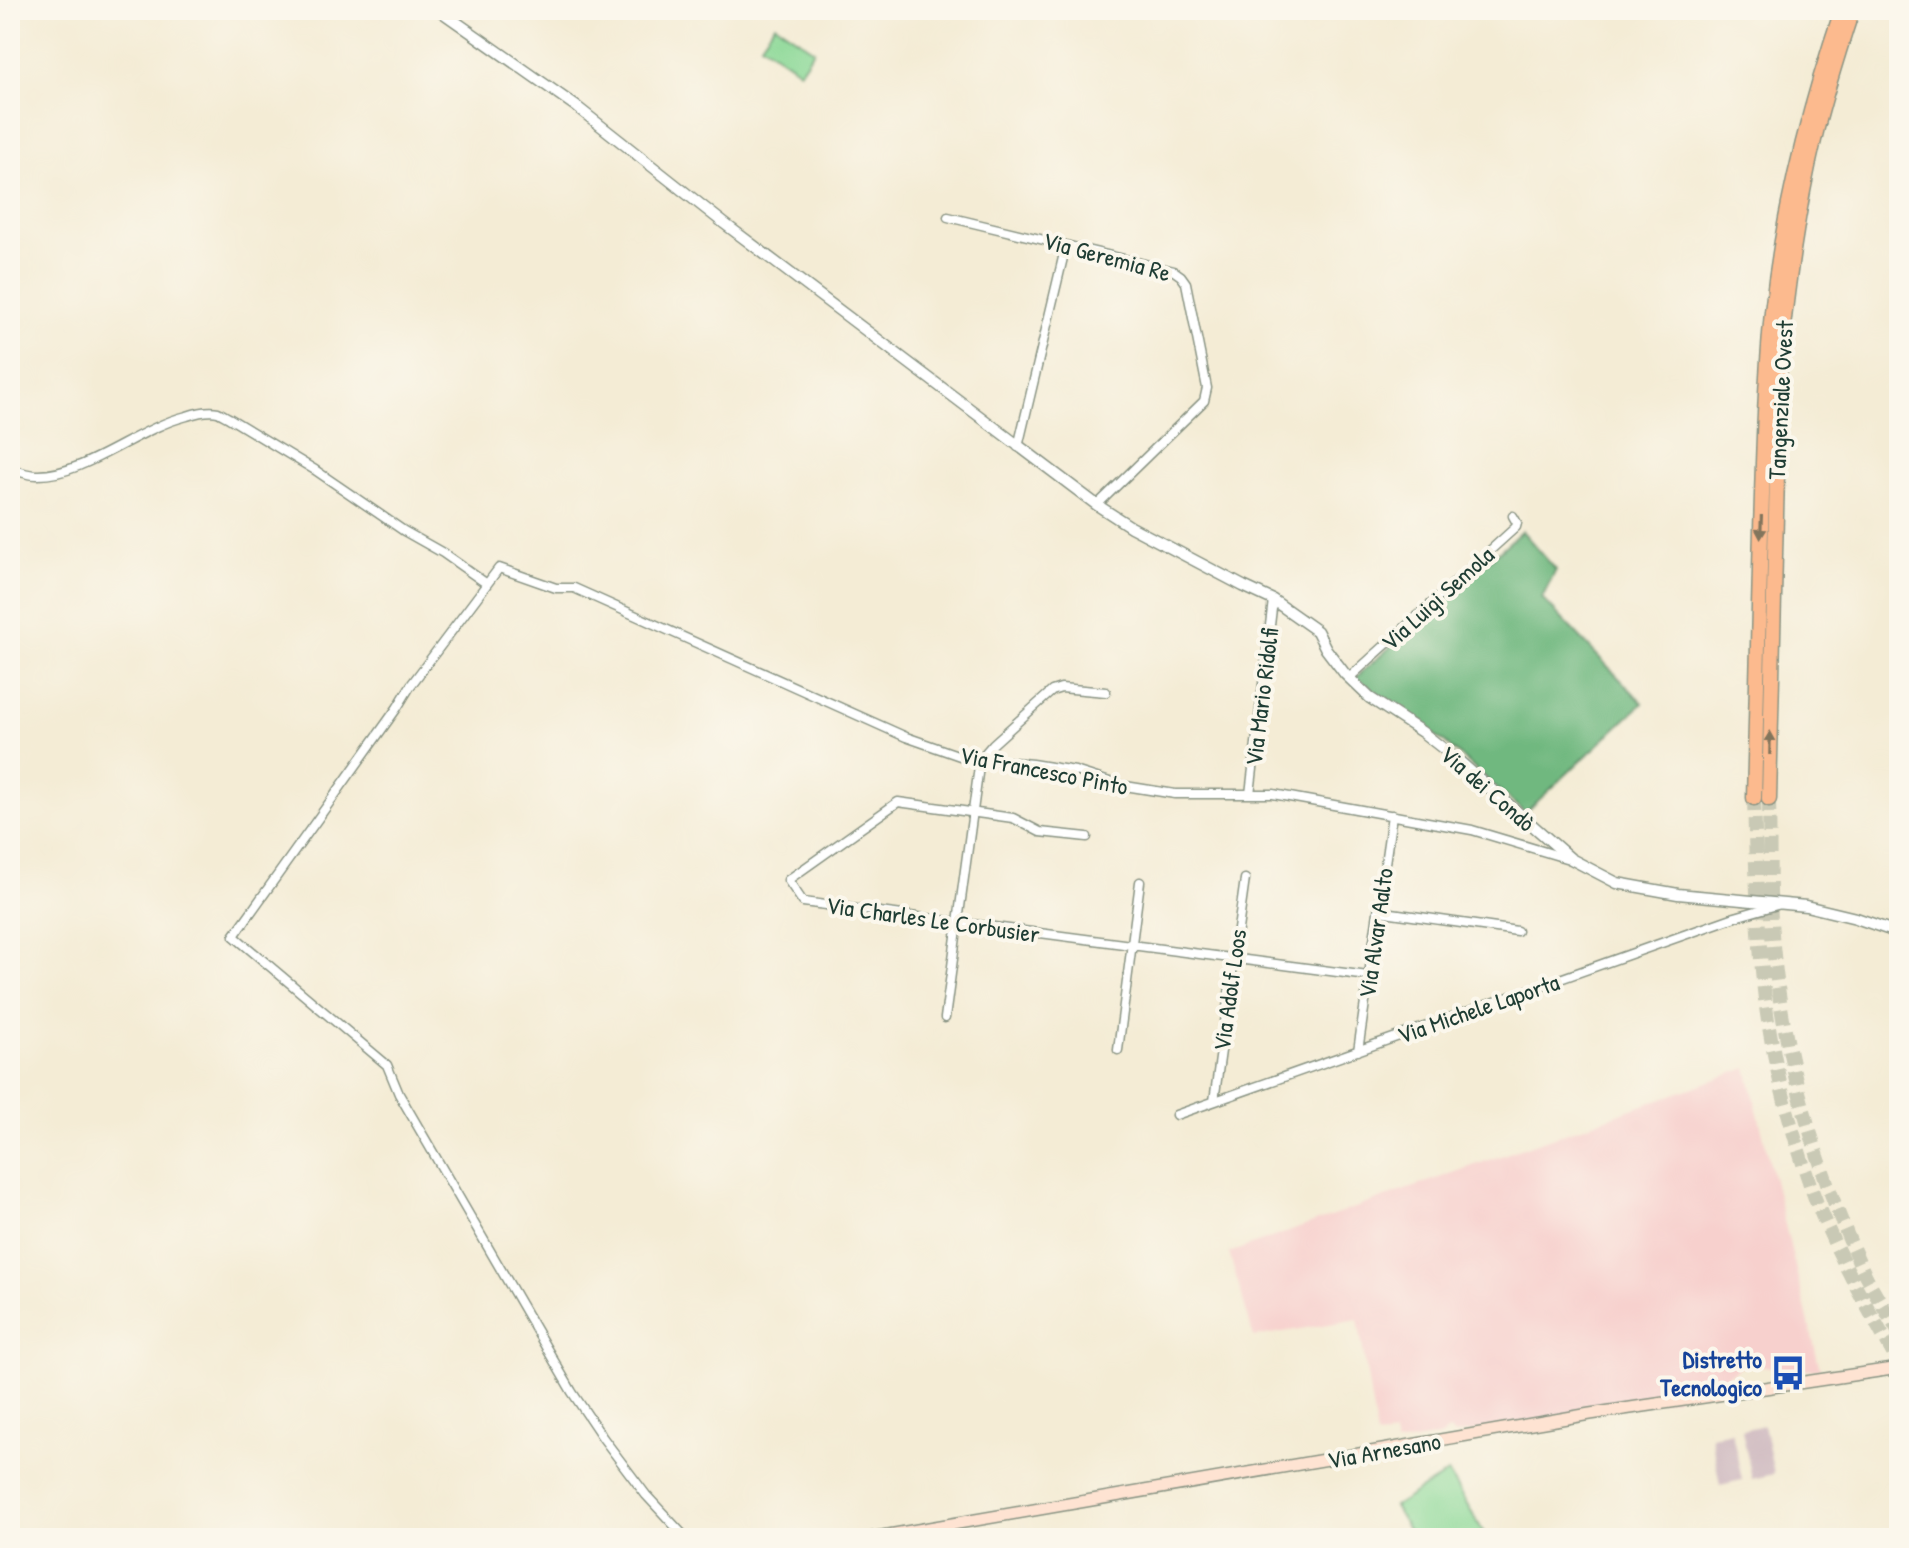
<svg xmlns="http://www.w3.org/2000/svg" width="1909" height="1548" viewBox="0 0 1909 1548" font-family="'Patrick Hand',sans-serif">
  <rect width="100%" height="100%" fill="#fbf7ec"/>
  <filter id="ink" filterUnits="userSpaceOnUse"><feTurbulence type="fractalNoise" baseFrequency=".0125" numOctaves="2"/><feDisplacementMap in="SourceGraphic" scale="16" xChannelSelector="R" yChannelSelector="G"/><feConvolveMatrix kernelMatrix="1 2 1 2 8 2 1 2 1" color-interpolation-filters="sRGB"/></filter>
  <filter id="wash" filterUnits="userSpaceOnUse"><feTurbulence type="fractalNoise" baseFrequency=".006" numOctaves="4" result="noise"/><feDisplacementMap in="SourceGraphic" scale="32" xChannelSelector="R" yChannelSelector="G"/><feGaussianBlur stdDeviation="1.8" result="paint"/><feColorMatrix in="noise" values="0 0 0 0 0 0 0 0 0 0 0 0 0 0 0 0 0 1.4 0 .05"/><feComposite in="paint" operator="in"/></filter>
  <g filter="url(#wash)">
    <rect width="100%" height="100%" fill="#f4ecd5"/>
    <path fill="#f7d0cd" d="M1747,1068L1820,1369L1794,1371L1752,1364L1739,1368L1715,1382L1679,1394L1677,1398L1453,1435L1450,1431L1445,1433L1444,1436L1396,1444L1394,1435L1377,1437L1358,1319L1254,1337L1229,1253Z"/>
    <path fill="#d2bec3" d="M1764,1425L1774,1474L1752,1479L1742,1430Z
      M1732,1432L1742,1480L1720,1485L1711,1436Z"/>
    <path fill="#8bd896" stroke="#558a65" stroke-width="2" d="M775,24L814,50L800,71L761,44Z
      M1448,1473L1487,1538H1413L1394,1506Z"/>
    <path fill="#70b87f" stroke="#487a5a" stroke-width="2" d="M1522,531L1556,570L1542,598L1643,703L1525,813L1443,741L1372,695L1355,678Z"/>
  </g>
  <g filter="url(#ink)">
    <g fill="none" stroke-linecap="round" stroke-linejoin="round">
      <path stroke="#c9c9b5" stroke-width="14" stroke-dasharray="14 7" stroke-linecap="butt" d="M1754,798C1756,865 1757,932 1765,999C1773,1065 1793,1139 1816,1201C1839,1258 1869,1311 1899,1364
        M1769,799C1770,839 1769,881 1771,921C1779,1039 1811,1156 1860,1264C1871,1288 1886,1310 1899,1333"/>
      <g stroke="#8a9484" stroke-width="11">
        <path id="minor" d="M948,217L1174,271L1181,276L1186,283L1207,388L1204,401L1097,505
          M1018,447L1066,245
          M13,469C20,472 29,475 37,475C84,476 138,428 187,416C196,413 208,410 218,412C222,414 225,416 229,418L315,470L404,531L443,553L487,584
          M1349,678L1516,527L1517,523L1513,516
          M1250,794L1273,600
          M1087,837L1040,832L1013,818L898,802L788,880L803,902L1368,976
          M1378,911L1517,931
          M945,1018L980,759L993,744L1052,691L1061,688L1106,692
          M1118,1050L1140,882
          M1358,1051L1392,815
          M1214,1101L1245,879
          M1176,1115L1735,917L1777,905
          M686,1538L646,1495L603,1438L572,1392L399,1094L387,1065L234,936L397,708L411,685L499,568L556,588H574L906,737L963,757L1032,764L1075,771L1119,785L1175,794H1273L1472,830L1569,859"/>
      </g>
      <g stroke="#8a9484" stroke-width="13">
        <path id="tertiary" d="M439,10L577,107L725,224L1097,505L1131,527L1243,586L1273,600L1317,631L1326,649L1345,674L1370,698L1422,732L1459,761L1571,859L1617,883L1678,894L1806,906L1856,918L1899,933"/>
      </g>
      <g stroke="#8a9484" stroke-width="14">
        <path id="secondary" d="M871,1538L1590,1414L1899,1368"/>
      </g>
      <g stroke="#8a9484" stroke-width="17">
        <path id="trunk" d="M1754,798C1756,709 1759,619 1761,530C1763,457 1765,384 1772,312C1783,209 1809,108 1842,10
          M1769,799L1780,353C1788,282 1797,210 1814,140C1824,96 1838,53 1852,10"/>
      </g>
      <use href="#minor" stroke="#fff" stroke-width="8"/>
      <use href="#tertiary" stroke="#fff" stroke-width="10"/>
      <use href="#secondary" stroke="#fee3d2" stroke-width="11"/>
      <use href="#trunk" stroke="#fcba8e" stroke-width="14"/>
    </g>
    <defs><path id="oneway-solid" d="M-6-.8H1V-3.2L6.5 0L1 3.2V.8H-6Z" transform="scale(2)"/></defs>
    <g fill="#82755c">
      <use href="#oneway-solid" transform="translate(1761 527) rotate(92)"/>
      <use href="#oneway-solid" transform="translate(1770 743) rotate(-89)"/>
    </g>
  </g>
  <defs>
    <g id="bus-bare" transform="scale(2.76)"><path d="M-5-6H5V4H4V6H2V4H-2V6H-4V4H-5ZM-3.5-4V0h7V-4ZM-3.5 1.2v1.5H-2V1.2ZM2 1.2v1.5H3.5V1.2Z" fill="#1a4fb4" stroke="#fbf7ec" stroke-width="2.5" paint-order="stroke"/></g>
  </defs>
  <g fill-rule="evenodd">
    <use href="#bus-bare" x="1788" y="1373"/>
  </g>
  <g text-anchor="middle" dominant-baseline="central" stroke-width="8" stroke-linejoin="round" paint-order="stroke">
    <g font-size="24" fill="#1f3d34" stroke="#fbf7ec">
      <text transform="translate(1107 256) rotate(15)">Via Geremia Re</text>
      <text transform="translate(1780 400) rotate(-87)">Tangenziale Ovest</text>
      <text transform="translate(1437 598) rotate(-42)">Via Luigi Semola</text>
      <text transform="translate(1261 697) rotate(-83)">Via Mario Ridolfi</text>
      <text transform="translate(1044 770) rotate(11)">Via Francesco Pinto</text>
      <text transform="translate(1488 788) rotate(41)">Via dei Condò</text>
      <text transform="translate(933 919) rotate(8)">Via Charles Le Corbusier</text>
      <text transform="translate(1375 933) rotate(-82)">Via Alvar Aalto</text>
      <text transform="translate(1229 990) rotate(-82)">Via Adolf Loos</text>
      <text transform="translate(1478 1008) rotate(-19)">Via Michele Laporta</text>
      <text transform="translate(1384 1450) rotate(-10)">Via Arnesano</text>
    </g>
    <g font-size="24" font-weight="bold" fill="#164399" stroke="#fbf7ec" text-anchor="end">
      <text x="1762" y="1359">Distretto<tspan x="1762" dy="28">Tecnologico</tspan></text>
    </g>
  </g>
  <rect width="1909" height="1548" fill="none" stroke="#fbf7ec" stroke-width="40"/>
</svg>
